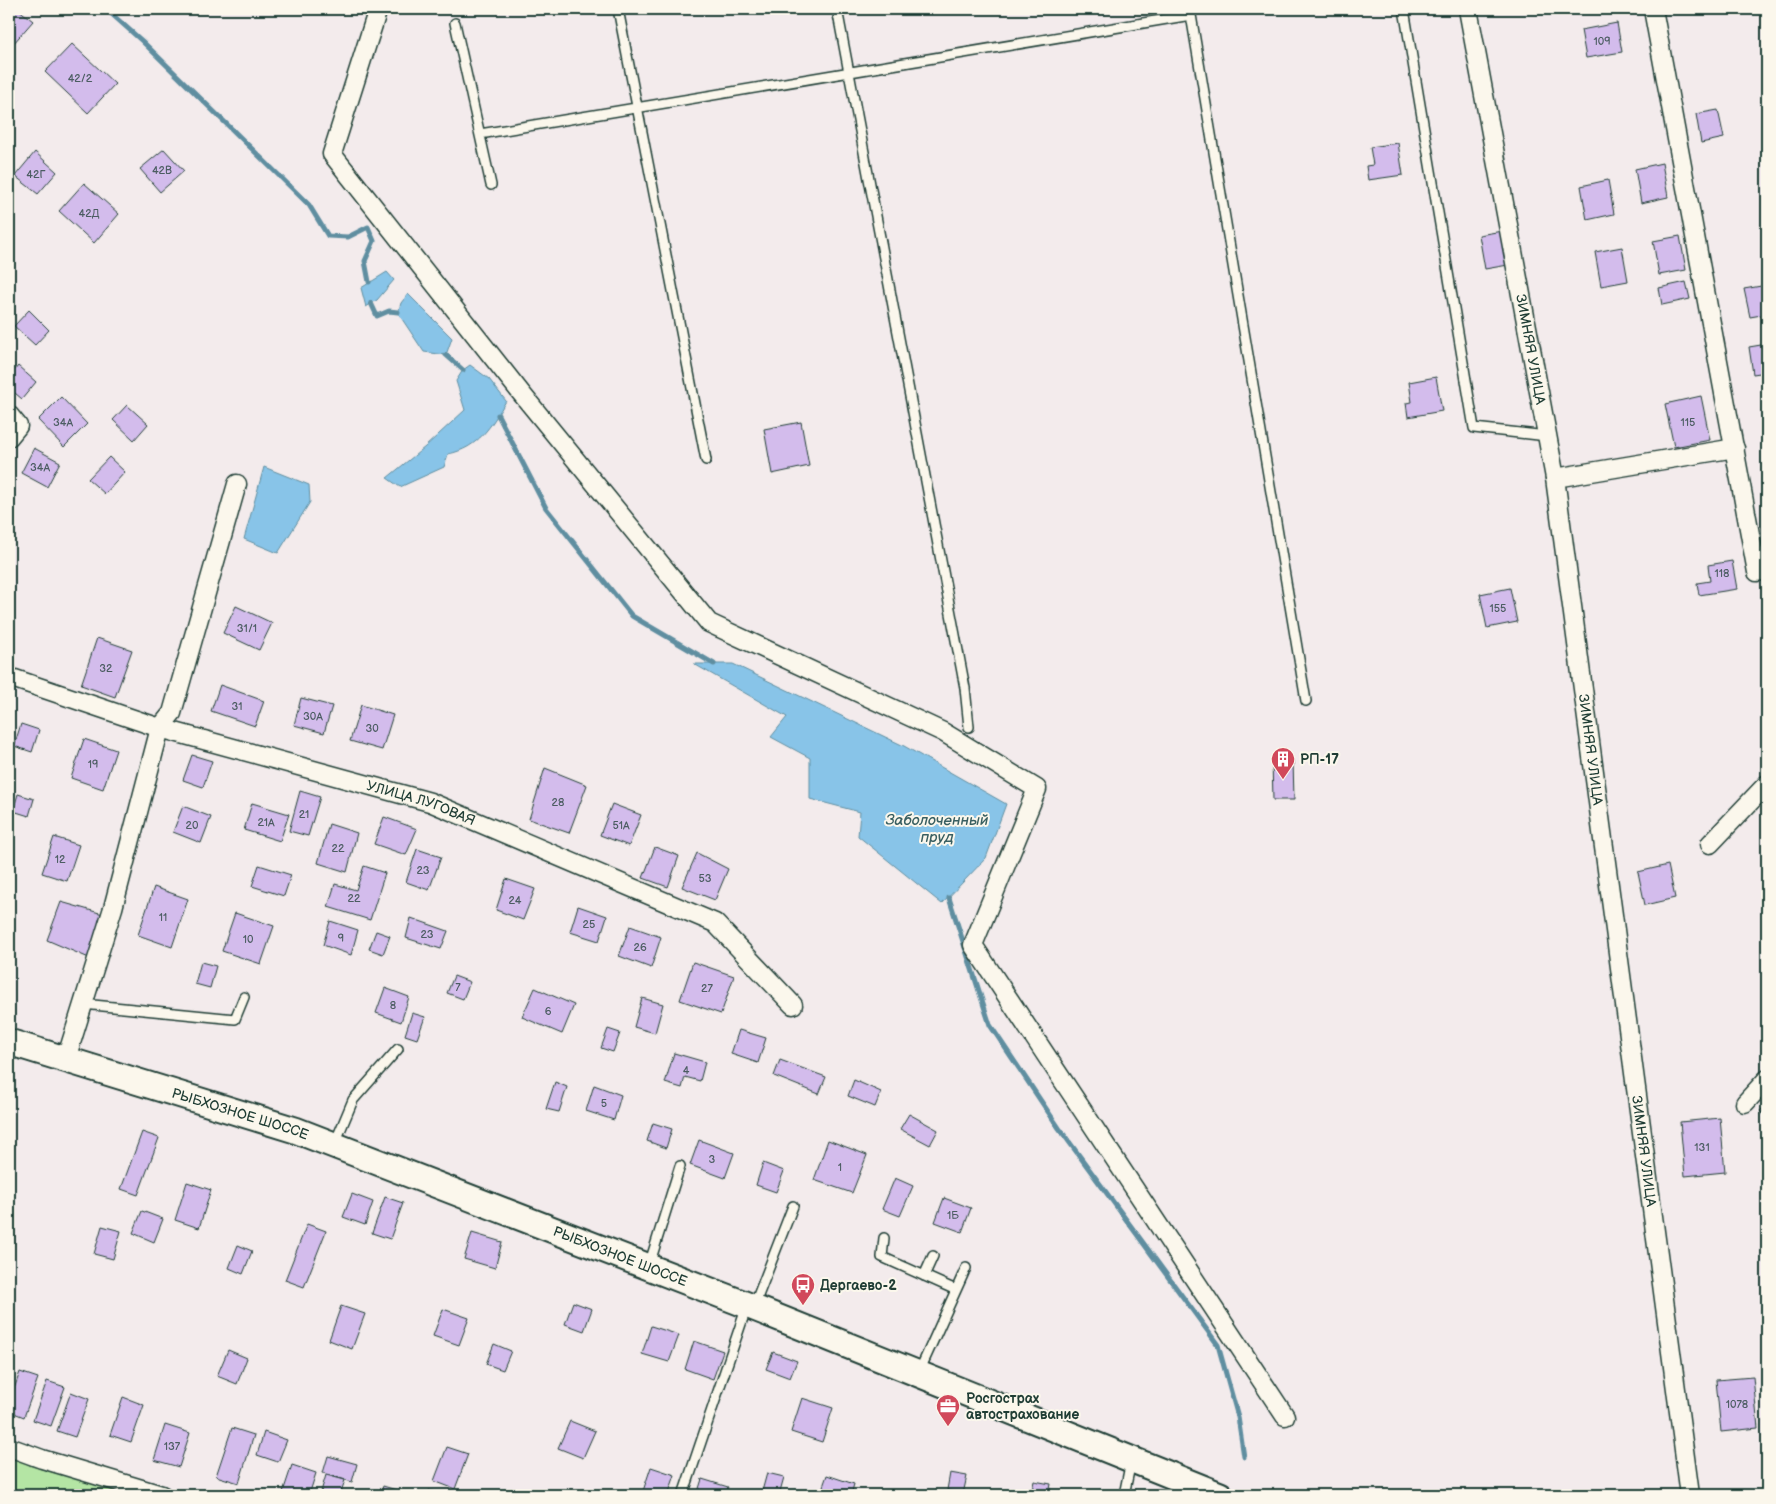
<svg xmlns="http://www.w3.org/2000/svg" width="1776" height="1504" viewBox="0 0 1776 1504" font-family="'Balsamiq Sans',sans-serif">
  <rect width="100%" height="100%" fill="#f3ebec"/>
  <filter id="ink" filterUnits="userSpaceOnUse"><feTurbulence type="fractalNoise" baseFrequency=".02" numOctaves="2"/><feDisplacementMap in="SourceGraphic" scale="10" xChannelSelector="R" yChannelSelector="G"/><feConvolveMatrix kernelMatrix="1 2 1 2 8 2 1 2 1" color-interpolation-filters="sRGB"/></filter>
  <g filter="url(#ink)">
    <path fill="#b4e5a4" stroke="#6a916c" d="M9,1454L31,1466L134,1495H9Z"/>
    <path fill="#88c4e8" stroke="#5e8ea0" d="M387,272L394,280L377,300L366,307L361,288Z
      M408,294L452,338L446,355L424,352L398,313L401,303Z
      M470,365L489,379L506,401C491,426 479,448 448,454L444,467L400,487L387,478L425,447L465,410L456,381L463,370Z
      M264,467L309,485L310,502L278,553L244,539Z
      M694,664H733L904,746L1006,804L986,858L942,904L858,836L860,812L810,799V758L771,737L787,717Z"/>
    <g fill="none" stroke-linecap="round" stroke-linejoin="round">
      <path stroke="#5e8ea0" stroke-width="5" d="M106,9L142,41L309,205L328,236L348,237L368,227L374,241L365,261L369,282
        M371,303L377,316L389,311L398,312
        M446,355L463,370
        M498,415L546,508L632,616L714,664
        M949,898L990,1025L1059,1128L1218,1345L1238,1417L1244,1457"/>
    </g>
    <path fill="#d3bcec" stroke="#1f3d34" d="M9,9H18L33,21L13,44L9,41Z
      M1617,23L1622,52L1586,58L1581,30Z
      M72,44L115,84L88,113L45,72Z
      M1718,110L1724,138L1701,143L1696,114Z
      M1398,143L1403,175L1368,180L1366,166L1373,165L1370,147Z
      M164,149L184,171L160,192L140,169Z
      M35,152L57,172L38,194L15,176Z
      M1662,163L1668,197L1641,203L1635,169Z
      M1608,180L1614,214L1587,220L1581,186Z
      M84,183L119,214L94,243L59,211Z
      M1508,230L1514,264L1485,269L1479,235Z
      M1680,236L1686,270L1659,275L1653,241Z
      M1622,247L1628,281L1601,286L1595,252Z
      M1686,282L1690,299L1662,305L1659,288Z
      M1767,285V314L1750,317L1744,289Z
      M29,310L49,330L35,345L14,326Z
      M1767,344V372L1753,374L1749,347Z
      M18,366L36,382L22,399L9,388V377Z
      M1436,377L1442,411L1408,417L1406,403L1412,402L1409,382Z
      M1701,396L1710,440L1674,447L1665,404Z
      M61,397L87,424L64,447L38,420Z
      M127,405L148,424L134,440L113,420Z
      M801,422L809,466L772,474L764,429Z
      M34,448L60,462L47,487L21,473Z
      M109,457L125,472L105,494L88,479Z
      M1732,561L1737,589L1699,595L1697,583L1710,581L1708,565Z
      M1510,588L1517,622L1487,628L1480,594Z
      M236,606L272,623L259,650L223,633Z
      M97,638L132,650L115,697L81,685Z
      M220,685L264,701L255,726L211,711Z
      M301,698L332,706L324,733L294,725Z
      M361,705L393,715L382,750L350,741Z
      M21,724L39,730L32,752L14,746Z
      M84,739L116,750L103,789L71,778Z
      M192,755L212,761L203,787L183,780Z
      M1272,760H1293L1294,800H1273Z
      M545,768L587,785L569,833L529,819Z
      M300,791L320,797L308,836L289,831Z
      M18,794L34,799L29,816L13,811Z
      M252,803L289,814L280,841L244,830Z
      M612,804L641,815L629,846L600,835Z
      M183,806L211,817L201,843L173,832Z
      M384,817L417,829L406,855L374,844Z
      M329,824L357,833L347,872L318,863Z
      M54,837L79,845L67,881L42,873Z
      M655,847L679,856L668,887L643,878Z
      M417,849L441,857L429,890L406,882Z
      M697,853L728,869L715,900L682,887Z
      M259,865L291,875L284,896L252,886Z
      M1668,865L1675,898L1645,905L1638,872Z
      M364,866L385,873L370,920L328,907L335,884L356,890Z
      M506,879L535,889L523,920L496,910Z
      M154,887L188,899L172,947L138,935Z
      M61,902L103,914L89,958L47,940Z
      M578,906L607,916L599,941L570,932Z
      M235,913L274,926L261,964L222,951Z
      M411,918L448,931L441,949L406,938Z
      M330,921L358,930L351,955L323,945Z
      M630,926L661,937L651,968L619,956Z
      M376,931L390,936L383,954L369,949Z
      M201,962L216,966L210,988L195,984Z
      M693,962L734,976L721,1014L680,1000Z
      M454,976L470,982L463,999L447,993Z
      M385,988L409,997L401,1022L376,1013Z
      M535,988L574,1005L562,1034L522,1017Z
      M642,998L663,1004L655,1033L634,1027Z
      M412,1013L425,1017L417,1039L405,1035Z
      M608,1029L620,1033L613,1052L601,1048Z
      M739,1030L766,1038L758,1063L731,1054Z
      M674,1053L705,1062L700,1081L685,1077L682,1088L665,1083Z
      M780,1060L826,1077L819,1094L774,1076Z
      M854,1080L881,1092L875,1107L848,1096Z
      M555,1082L567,1087L559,1112L546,1109Z
      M594,1085L621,1095L614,1120L586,1111Z
      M1767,1104V1118L1760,1111Z
      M909,1114L938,1130L930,1145L900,1129Z
      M1720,1118L1725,1172L1685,1176L1680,1122Z
      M653,1123L672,1129L666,1148L647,1141Z
      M142,1132L159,1138L138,1195L121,1189Z
      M699,1140L734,1153L725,1178L690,1165Z
      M828,1140L867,1155L852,1193L814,1180Z
      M763,1163L784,1171L776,1192L756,1185Z
      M895,1178L913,1186L900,1216L882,1209Z
      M187,1182L211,1190L199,1228L175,1220Z
      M352,1194L373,1202L365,1225L343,1217Z
      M385,1197L403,1203L390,1239L372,1233Z
      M944,1198L971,1208L962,1232L935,1222Z
      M142,1211L163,1219L154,1242L133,1233Z
      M307,1224L326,1231L304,1287L285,1280Z
      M102,1226L121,1231L113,1259L94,1254Z
      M472,1233L502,1242L495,1268L464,1259Z
      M238,1245L252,1251L243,1274L229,1268Z
      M573,1302L592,1309L584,1331L565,1324Z
      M341,1306L365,1314L352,1349L329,1340Z
      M443,1309L469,1318L459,1345L433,1336Z
      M651,1326L679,1335L669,1362L642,1354Z
      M694,1341L723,1351L713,1379L685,1369Z
      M494,1344L511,1351L503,1370L486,1364Z
      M228,1350L247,1358L237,1384L217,1376Z
      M773,1352L797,1361L790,1378L766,1369Z
      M20,1372L38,1378L24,1417L9,1411V1403Z
      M1753,1377L1758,1428L1721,1432L1716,1380Z
      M47,1381L65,1387L51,1426L33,1420Z
      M71,1392L89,1399L75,1437L57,1431Z
      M123,1397L144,1405L131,1442L110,1435Z
      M802,1398L833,1408L822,1442L791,1432Z
      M570,1421L595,1431L583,1458L558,1448Z
      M165,1425L190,1433L179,1467L154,1460Z
      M232,1428L254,1435L239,1483L216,1476Z
      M264,1432L287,1440L278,1462L257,1455Z
      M447,1447L468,1454L455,1489L434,1481Z
      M328,1456L357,1464L352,1482L323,1473Z
      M292,1465L316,1473L309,1495H282Z
      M651,1467L675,1475L668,1495H655L643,1491Z
      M767,1473L784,1477L779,1495H761Z
      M950,1473L967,1476L963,1494L947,1490Z
      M326,1475L345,1480L340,1495H320Z
      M827,1475L854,1484L851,1495H820Z
      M702,1479L728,1487L725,1495H697Z
      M1034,1481L1051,1484L1049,1495H1031Z
      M383,1486L413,1495H380Z
      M429,1490L445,1495H427Z"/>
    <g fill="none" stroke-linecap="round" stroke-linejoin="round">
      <g stroke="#1f3d34" stroke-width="12">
        <path id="service" d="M618,9L706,460
          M837,9L965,688L969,727
          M1404,9L1474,428L1547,436
          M455,23L491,185
          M480,134L1191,15L1306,701
          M83,1004L235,1019L244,997
          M335,1143L353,1100L398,1049
          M884,1238L882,1257L956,1290
          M650,1262L680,1166
          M924,1276L933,1256
          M754,1306L793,1206
          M919,1372L966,1268
          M683,1495L747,1306
          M1124,1495L1131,1461"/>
      </g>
      <g stroke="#1f3d34" stroke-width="21">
        <g id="minor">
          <path d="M378,9L332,154L521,393L709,623L943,732L1037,789L973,945L1285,1416"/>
          <path id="s1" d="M1468,9L1555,478L1690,1495"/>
          <path d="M1653,9L1757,572L1767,570"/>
          <path d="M9,415L18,426L9,437"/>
          <path d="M1555,478L1735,448"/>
          <path id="s2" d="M9,677L160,728L430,802L715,923L793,1005"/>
          <path d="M1710,844L1767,784"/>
          <path d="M66,1059L113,908L160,728L172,713L237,484"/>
          <path d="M1745,1103L1767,1079"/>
          <path d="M9,1447L42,1459L162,1495"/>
        </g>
      </g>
      <g stroke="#1f3d34" stroke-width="29">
        <g id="secondary">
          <path id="s3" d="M9,1042L295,1130L747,1305L1220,1495"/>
        </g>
      </g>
      <use href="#service" stroke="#fbf7ec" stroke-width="9"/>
      <use href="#minor" stroke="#fbf7ec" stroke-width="18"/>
      <use href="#secondary" stroke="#fbf7ec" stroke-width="25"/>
    </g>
  </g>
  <defs>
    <g id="building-pin" transform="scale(1.25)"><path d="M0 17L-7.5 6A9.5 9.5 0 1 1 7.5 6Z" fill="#d1495b" stroke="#fbf7ec"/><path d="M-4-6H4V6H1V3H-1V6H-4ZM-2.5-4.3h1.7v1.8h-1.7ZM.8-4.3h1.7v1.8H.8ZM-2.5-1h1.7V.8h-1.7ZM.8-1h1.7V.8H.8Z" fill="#fff"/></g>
    <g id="bus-pin" transform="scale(1.25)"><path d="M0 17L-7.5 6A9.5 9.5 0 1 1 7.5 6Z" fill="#d1495b" stroke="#fbf7ec"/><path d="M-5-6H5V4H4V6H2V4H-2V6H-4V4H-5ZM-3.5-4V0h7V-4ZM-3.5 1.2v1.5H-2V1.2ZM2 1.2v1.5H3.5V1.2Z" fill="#fff"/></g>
    <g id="office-pin" transform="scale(1.25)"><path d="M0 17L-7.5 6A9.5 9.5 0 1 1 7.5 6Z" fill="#d1495b" stroke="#fbf7ec"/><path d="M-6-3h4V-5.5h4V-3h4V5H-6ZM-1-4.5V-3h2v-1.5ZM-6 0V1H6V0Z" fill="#fff"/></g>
  </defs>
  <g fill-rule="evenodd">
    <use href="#building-pin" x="1283" y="759"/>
    <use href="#bus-pin" x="803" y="1285"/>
    <use href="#office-pin" x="948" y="1406"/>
  </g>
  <g text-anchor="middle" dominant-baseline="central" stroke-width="4" stroke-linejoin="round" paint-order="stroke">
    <g font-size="11" fill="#4c5d62">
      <text x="1602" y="41">109</text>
      <text x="80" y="78">42/2</text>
      <text x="162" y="170">42В</text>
      <text x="36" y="174">42Г</text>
      <text x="89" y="213">42Д</text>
      <text x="63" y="422">34А</text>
      <text x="1688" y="422">115</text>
      <text x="40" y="467">34А</text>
      <text x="1722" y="573">118</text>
      <text x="1498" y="608">155</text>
      <text x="247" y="628">31/1</text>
      <text x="106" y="668">32</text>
      <text x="237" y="706">31</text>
      <text x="313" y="716">30А</text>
      <text x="372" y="728">30</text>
      <text x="93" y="764">19</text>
      <text x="558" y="802">28</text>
      <text x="304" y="814">21</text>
      <text x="266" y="822">21А</text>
      <text x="192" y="825">20</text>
      <text x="621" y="825">51А</text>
      <text x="338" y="848">22</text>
      <text x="60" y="859">12</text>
      <text x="423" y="870">23</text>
      <text x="705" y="878">53</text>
      <text x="354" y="898">22</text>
      <text x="515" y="900">24</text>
      <text x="163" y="917">11</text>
      <text x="589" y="924">25</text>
      <text x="427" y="934">23</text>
      <text x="341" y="938">9</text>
      <text x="248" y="939">10</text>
      <text x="640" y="947">26</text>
      <text x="458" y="987">7</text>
      <text x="707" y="988">27</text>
      <text x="393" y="1005">8</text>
      <text x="548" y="1011">6</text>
      <text x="686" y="1070">4</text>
      <text x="604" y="1103">5</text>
      <text x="1702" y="1147">131</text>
      <text x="712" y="1159">3</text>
      <text x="840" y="1167">1</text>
      <text x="953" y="1215">1Б</text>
      <text x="1737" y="1404">1078</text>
      <text x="172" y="1446">137</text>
    </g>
    <g font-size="14" fill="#1f3d34" stroke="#fbf7ec">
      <text stroke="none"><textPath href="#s1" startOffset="346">ЗИМНЯЯ УЛИЦА</textPath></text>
      <text stroke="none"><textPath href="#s1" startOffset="751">ЗИМНЯЯ УЛИЦА</textPath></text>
      <text stroke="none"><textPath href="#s2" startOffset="431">УЛИЦА ЛУГОВАЯ</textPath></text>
      <text stroke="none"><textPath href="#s3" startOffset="242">РЫБХОЗНОЕ ШОССЕ</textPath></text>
      <text stroke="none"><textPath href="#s1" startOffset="1156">ЗИМНЯЯ УЛИЦА</textPath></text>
      <text stroke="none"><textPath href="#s3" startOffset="648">РЫБХОЗНОЕ ШОССЕ</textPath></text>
    </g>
    <g font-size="14" font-weight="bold" fill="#1f3d34" stroke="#fbf7ec" text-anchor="start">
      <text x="1300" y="759">РП-17</text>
      <text x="820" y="1285">Дергаево-2</text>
      <text x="966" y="1398">Росгострах<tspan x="966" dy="16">автострахование</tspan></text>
    </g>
    <g font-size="15" font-style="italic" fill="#395f61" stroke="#fbf7ec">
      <text x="937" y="820">Заболоченный<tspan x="937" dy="17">пруд</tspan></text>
    </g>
  </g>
  <rect width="1776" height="1504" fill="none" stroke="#fbf7ec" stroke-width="30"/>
  <rect x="15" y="15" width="1746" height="1474" fill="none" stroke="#1f3d34" stroke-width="2" filter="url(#ink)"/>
</svg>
